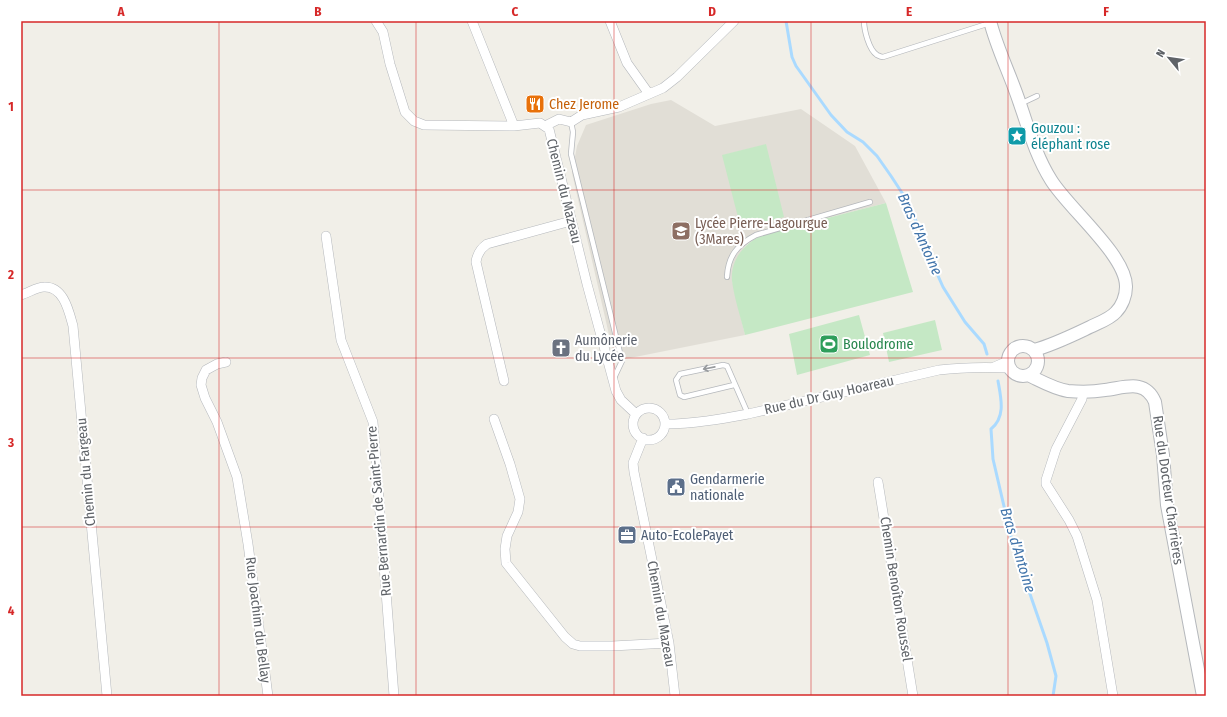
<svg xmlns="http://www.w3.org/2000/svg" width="1227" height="717" viewBox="0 0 1227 717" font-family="'Fira Sans Condensed',sans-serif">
  <rect width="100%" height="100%" fill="#f1efe8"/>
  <path fill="#e1ded6" d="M671,100L715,126L801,109L855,146L886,203L765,234L757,237L745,246L732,280L745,335L615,361L572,173L577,146L586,125L651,104Z"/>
  <path fill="#c5e8c5" d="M766,144L784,217L741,229L722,155Z
    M886,203L913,292L745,335C741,319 734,297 732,281C730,259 746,241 765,234Z
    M859,315L870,355L797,375L789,334Z
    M935,320L942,350L889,362L883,333Z"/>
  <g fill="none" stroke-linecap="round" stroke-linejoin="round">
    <path stroke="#aadaff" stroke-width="3" d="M786,21L792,57L796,66L831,115L847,132L863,142L877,156L891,176L908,202L921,233L927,251L943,287L965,322L984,344L987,354
      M998,381C1001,398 1006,417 991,429L993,459L1013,545L1047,643L1056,676L1053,696"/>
    <g stroke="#b5b8bc" stroke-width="6">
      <path id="service" d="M864,21C864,30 869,50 877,55C879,56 881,57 883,57L990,23
        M1020,104L1037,96
        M571,122L573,132L571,154L622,361L614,378
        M727,277C728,256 737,245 756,235L870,202
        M734,385L684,397L680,395L676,380L680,374L723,365L727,366L748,414"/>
    </g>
    <g stroke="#b5b8bc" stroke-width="10">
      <path id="minor" d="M376,21L383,32L390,64L405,112L414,121L424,125L514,126L540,123L549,129L587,284L616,391L621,400L636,414
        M472,21L514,126
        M610,21L627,63L649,94
        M545,126L559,119L571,122L582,115L619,107L663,88L677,77L734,21
        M326,236L341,340L373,422L394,696
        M21,295C28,293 37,287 44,287C64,286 69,312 73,326L107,696
        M226,362L217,364L206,370L202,378L201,385L205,398L217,422L237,477L248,544L268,696
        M994,367L1008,361
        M504,381L476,262C477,254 480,249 487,244L571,221
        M1083,392L1082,399L1056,449L1046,480V484L1069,520L1077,536L1097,600L1113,696
        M633 424a16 16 0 1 1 32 0a16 16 0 1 1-32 0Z
        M494,419L510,464L520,499L518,512L507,536L505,549L506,563L565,637L573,644L580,646H612L669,643
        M665,424C693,424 721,419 748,414L939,370C963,367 986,367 1010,368
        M643,438L633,463L634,472L669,643L675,696
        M878,482L913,696"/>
    </g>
    <g stroke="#b5b8bc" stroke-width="14">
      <path id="tertiary" d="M990,21C997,49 1011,76 1020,104C1029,130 1036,156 1051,180C1068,208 1127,256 1126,287C1126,296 1122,306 1116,312C1110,319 1098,323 1090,327C1071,336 1053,345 1034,350
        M1008 361a15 15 0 1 1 30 0a15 15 0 1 1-30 0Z
        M1028,375C1041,381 1054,389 1068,391C1080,392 1093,392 1105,390C1124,388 1145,378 1155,402L1163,455L1167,505L1203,696"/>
    </g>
    <use href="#service" stroke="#fff" stroke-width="4.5"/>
    <use href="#minor" stroke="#fff" stroke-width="9"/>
    <use href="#tertiary" stroke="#fff" stroke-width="12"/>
  </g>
  <defs><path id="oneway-shaft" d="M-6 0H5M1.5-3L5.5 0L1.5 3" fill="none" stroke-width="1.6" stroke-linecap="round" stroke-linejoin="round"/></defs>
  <use stroke="#979a9d" href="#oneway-shaft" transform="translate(709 368) rotate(169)"/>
  <path fill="none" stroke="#d62828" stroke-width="1" stroke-opacity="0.55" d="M219,21V696M416,21V696M614,21V696M811,21V696M1008,21V696M21,190H1206M21,358H1206M21,527H1206"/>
  <defs>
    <g id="restaurant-square" transform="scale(1)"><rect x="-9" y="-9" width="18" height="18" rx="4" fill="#e8710a" stroke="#fff"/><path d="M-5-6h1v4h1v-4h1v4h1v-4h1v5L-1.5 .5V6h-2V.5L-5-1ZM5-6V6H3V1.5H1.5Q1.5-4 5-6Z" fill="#fff"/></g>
    <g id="sight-square" transform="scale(1)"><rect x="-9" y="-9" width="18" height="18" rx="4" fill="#0f9aa8" stroke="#fff"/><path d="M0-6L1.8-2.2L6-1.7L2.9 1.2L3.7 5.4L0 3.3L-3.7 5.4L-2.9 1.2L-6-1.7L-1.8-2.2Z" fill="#fff"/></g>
    <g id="school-square" transform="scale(1)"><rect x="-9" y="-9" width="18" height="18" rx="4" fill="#8d6e63" stroke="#fff"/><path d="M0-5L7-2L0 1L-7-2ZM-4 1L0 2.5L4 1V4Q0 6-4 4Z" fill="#fff"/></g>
    <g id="stadium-square" transform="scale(1)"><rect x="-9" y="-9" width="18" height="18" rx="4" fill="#2e9e5b" stroke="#fff"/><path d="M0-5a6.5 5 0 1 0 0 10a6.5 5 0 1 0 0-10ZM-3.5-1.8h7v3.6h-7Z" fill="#fff"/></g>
    <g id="church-square" transform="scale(1)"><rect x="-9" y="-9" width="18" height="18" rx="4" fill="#6b7280" stroke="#fff"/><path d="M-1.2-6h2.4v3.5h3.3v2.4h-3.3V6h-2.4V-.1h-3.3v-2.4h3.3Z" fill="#fff"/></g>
    <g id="civic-square" transform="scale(1)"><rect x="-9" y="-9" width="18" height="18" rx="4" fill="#5c6f8a" stroke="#fff"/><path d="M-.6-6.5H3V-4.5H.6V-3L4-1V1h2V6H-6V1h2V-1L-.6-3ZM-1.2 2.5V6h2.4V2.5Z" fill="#fff"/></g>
    <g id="office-square" transform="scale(1)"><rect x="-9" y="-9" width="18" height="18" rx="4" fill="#5c6f8a" stroke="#fff"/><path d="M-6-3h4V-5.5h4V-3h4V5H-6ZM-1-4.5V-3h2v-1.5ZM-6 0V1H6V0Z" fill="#fff"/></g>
  </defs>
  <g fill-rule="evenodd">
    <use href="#restaurant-square" x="535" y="104"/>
    <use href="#sight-square" x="1017" y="136"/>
    <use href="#school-square" x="681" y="231"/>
    <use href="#stadium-square" x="829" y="344"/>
    <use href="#church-square" x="561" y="348"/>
    <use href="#civic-square" x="676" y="487"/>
    <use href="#office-square" x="627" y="535"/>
  </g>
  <g text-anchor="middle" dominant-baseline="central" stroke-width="4" stroke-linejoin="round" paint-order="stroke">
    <g font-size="14" fill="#c56008" stroke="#fff" text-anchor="start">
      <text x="549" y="104">Chez Jerome</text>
    </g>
    <g font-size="14" fill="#0d838f" stroke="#fff" text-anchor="start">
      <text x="1031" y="128">Gouzou :<tspan x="1031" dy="16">éléphant rose</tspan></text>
    </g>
    <g font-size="14" fill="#5f6368" stroke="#fff">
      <text transform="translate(564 191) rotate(76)">Chemin du Mazeau</text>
      <text transform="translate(829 395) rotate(-13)">Rue du Dr Guy Hoareau</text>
      <text transform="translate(86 472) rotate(-95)">Chemin du Fargeau</text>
      <text transform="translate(1168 490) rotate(82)">Rue du Docteur Charrières</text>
      <text transform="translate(379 511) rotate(-95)">Rue Bernardin de Saint-Pierre</text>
      <text transform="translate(896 589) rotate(81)">Chemin Benoîton Roussel</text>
      <text transform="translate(661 614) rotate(80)">Chemin du Mazeau</text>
      <text transform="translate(258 620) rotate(83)">Rue Joachim du Bellay</text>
    </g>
    <g font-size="14" fill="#785e54" stroke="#fff" text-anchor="start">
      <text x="695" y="223">Lycée Pierre-Lagourgue<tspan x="695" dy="16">(3Mares)</tspan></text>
    </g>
    <g font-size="14" fill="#5b616d" stroke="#fff" text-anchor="start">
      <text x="575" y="340">Aumônerie<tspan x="575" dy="16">du Lycée</tspan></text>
    </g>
    <g font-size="14" fill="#27864d" stroke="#fff" text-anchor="start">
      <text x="843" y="344">Boulodrome</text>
    </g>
    <g font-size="14" fill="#4e5e75" stroke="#fff" text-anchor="start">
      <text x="690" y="479">Gendarmerie<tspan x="690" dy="16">nationale</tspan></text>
      <text x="641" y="535">Auto-EcolePayet</text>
    </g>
    <g font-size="15" font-style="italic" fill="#4174aa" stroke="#fff">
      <text transform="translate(920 234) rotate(66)">Bras d'Antoine</text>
      <text transform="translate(1018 550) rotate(73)">Bras d'Antoine</text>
    </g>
  </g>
  <rect width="1227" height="717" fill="none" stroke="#ffffff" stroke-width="44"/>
  <g transform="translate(1169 58) rotate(299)" stroke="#ffffff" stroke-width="3" paint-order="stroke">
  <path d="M0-3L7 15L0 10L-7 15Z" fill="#5f6368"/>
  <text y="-6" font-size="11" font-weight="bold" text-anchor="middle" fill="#5f6368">N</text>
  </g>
  <rect x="22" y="22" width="1183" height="673" fill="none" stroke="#d62828" stroke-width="1.5"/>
  <g font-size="13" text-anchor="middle" font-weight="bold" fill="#d62828">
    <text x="121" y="16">A</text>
    <text x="318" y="16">B</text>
    <text x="515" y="16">C</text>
    <text x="712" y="16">D</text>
    <text x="909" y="16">E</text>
    <text x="1106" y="16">F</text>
    <text x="11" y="111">1</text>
    <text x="11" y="279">2</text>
    <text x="11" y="447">3</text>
    <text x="11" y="615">4</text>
  </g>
</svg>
